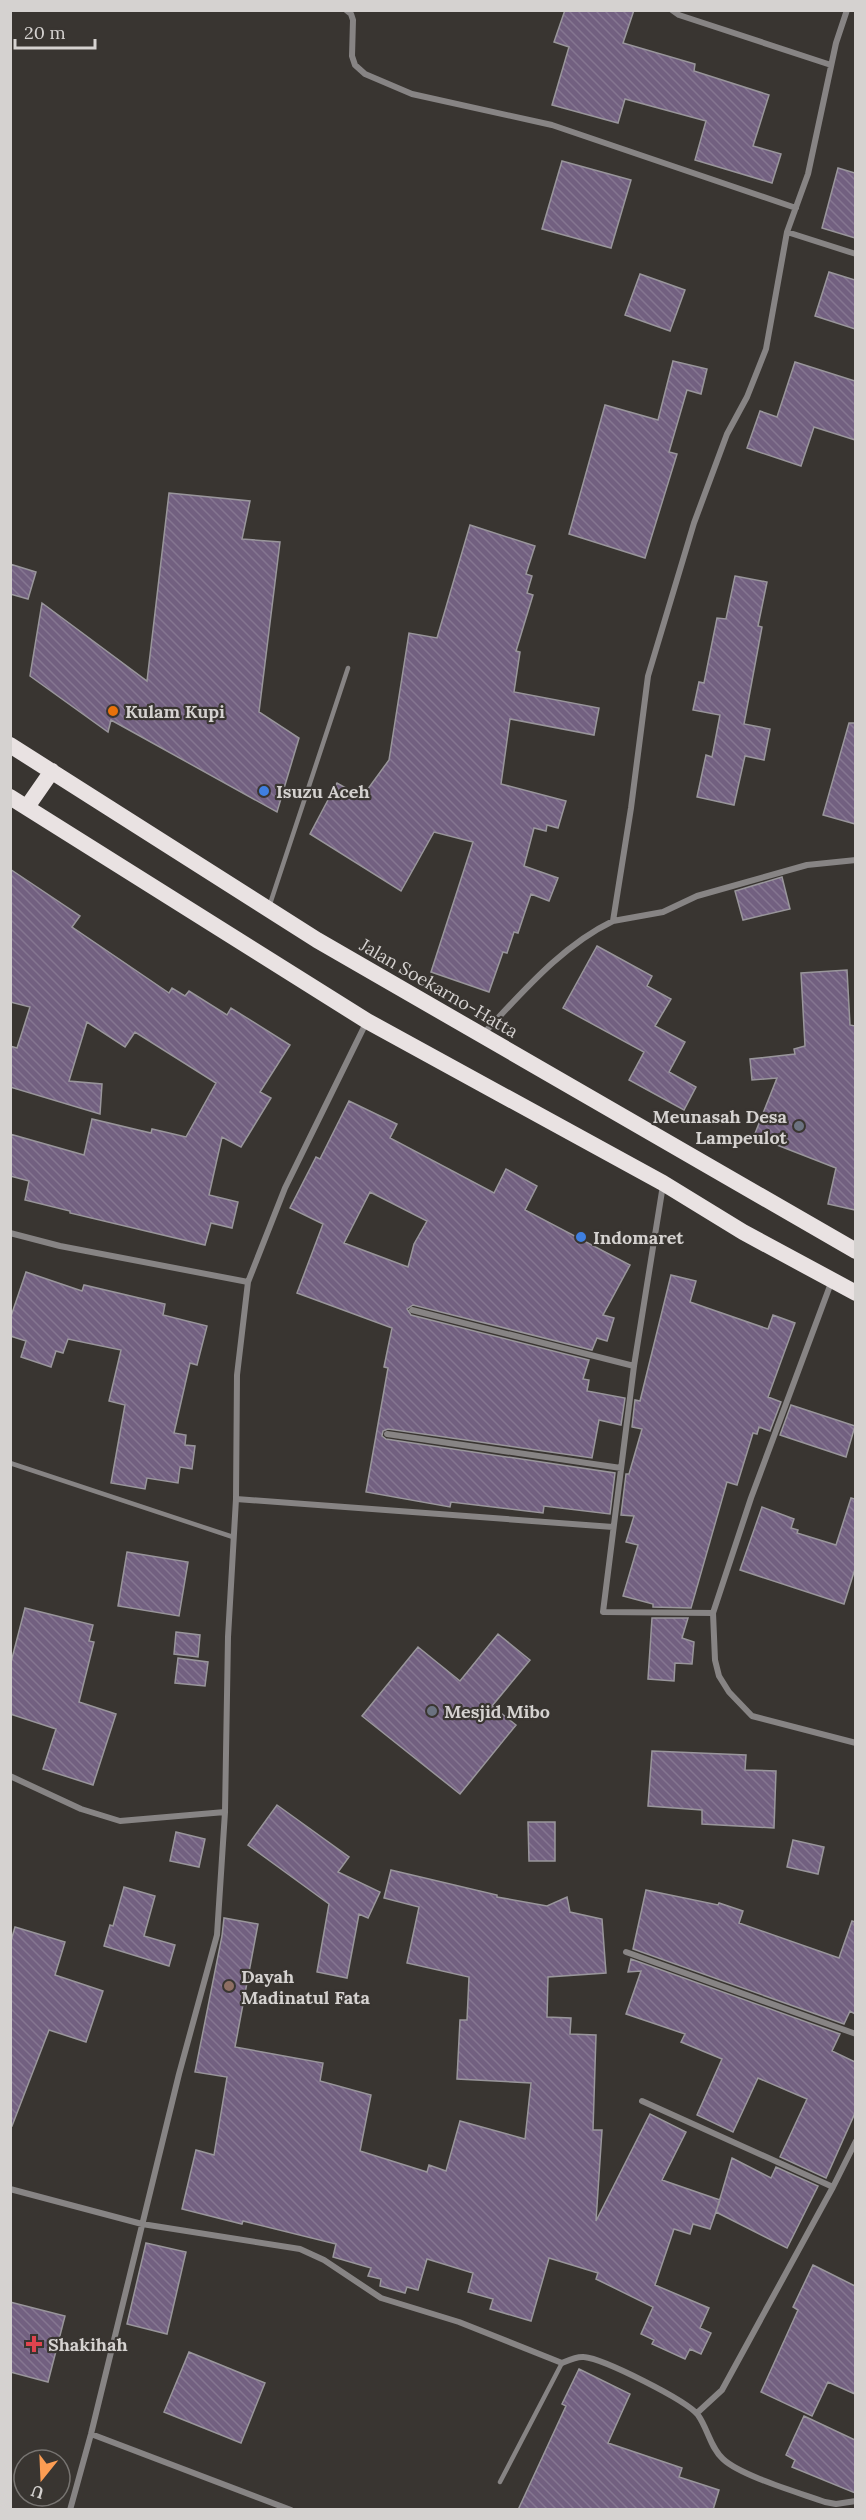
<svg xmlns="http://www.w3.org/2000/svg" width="866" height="2520" viewBox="0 0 866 2520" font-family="Lora,serif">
  <defs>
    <pattern id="building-back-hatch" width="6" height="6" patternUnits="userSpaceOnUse" patternTransform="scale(1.5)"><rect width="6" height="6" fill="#726080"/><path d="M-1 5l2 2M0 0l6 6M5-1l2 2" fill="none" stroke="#857691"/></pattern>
  </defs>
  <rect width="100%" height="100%" fill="#393531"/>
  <path fill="url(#building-back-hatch)" stroke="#99969b" stroke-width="1.5" fill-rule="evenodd" d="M565,10H634L623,43L695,64L694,71L769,95L753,146L781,154L772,183L695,160L706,121L625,99L618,123L552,105L569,47L554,42Z
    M562,161L631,180L611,248L542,229Z
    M838,168L855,173V238L822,228Z
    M829,272L855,280V329L815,316Z
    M640,274L685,290L670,331L625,315Z
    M673,361L707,369L701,394L687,390L669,452L677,454L645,558L569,534L605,405L658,420Z
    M795,362L855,381V440L814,427L801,466L747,448L760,411L777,417Z
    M169,493L250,501L242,539L280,542L259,712L299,738L277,812L111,720L108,732L30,676L42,603L147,681Z
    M470,525L535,546L526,574L532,576L527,593L533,595L516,651L520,652L514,692L599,708L594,735L510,719L501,784L566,801L558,828L547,825L546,831L534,828L524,866L558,878L549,901L531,894L518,933L514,932L507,953L503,952L489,992L431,972L473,842L434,832L401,891L310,834L337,783L362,797L389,760L409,633L437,638Z
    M10,564L36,572L28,599L10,594Z
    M735,576L767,582L758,626L762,627L744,724L770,729L764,760L745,756L734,805L697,797L706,755L712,757L720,715L693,710L699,682L704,683L717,618L726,619Z
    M849,723H855V824L823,815Z
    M10,869L80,916L72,927L169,993L172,988L185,996L189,991L227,1015L231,1008L290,1045L260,1092L271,1098L241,1147L222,1137L209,1195L238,1202L232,1228L211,1223L205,1245L70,1213V1211L25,1200L29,1181L10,1176V1134L84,1155L92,1119L151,1133L152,1129L186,1137L216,1083L135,1032L125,1047L87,1022L69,1081L102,1084L100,1114L10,1087V1046L17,1048L30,1007L10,1002Z
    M782,877L790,909L743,920L735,891Z
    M597,946L652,976L647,986L671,999L655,1026L685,1042L669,1072L696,1087L684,1110L629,1080L644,1052L563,1008Z
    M847,970L850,1025L855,1026V1210L828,1204L836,1168L754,1136L777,1078L752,1080L750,1059L795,1054L794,1049L805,1046L801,973Z
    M349,1101L397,1124L390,1138L494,1193L506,1169L537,1186L525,1210L630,1265L603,1315L614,1318L607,1341L597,1338L592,1350L413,1305L407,1309L411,1315L589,1360L583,1379L589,1380L587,1391L625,1398L621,1425L599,1420L592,1458L388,1429L383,1431L382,1436L386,1439L615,1473L610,1514L544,1506L543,1513L451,1502L450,1507L366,1492L388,1368L384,1367L392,1328L297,1293L323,1224L290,1208L316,1157L320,1159ZM370,1192L427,1221L414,1244L408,1267L344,1243Z
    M26,1272L82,1291L84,1285L165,1304L163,1315L207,1326L197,1365L190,1363L174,1433L186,1435L185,1445L195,1446L192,1469L180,1467L178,1483L147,1478L145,1489L111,1483L125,1405L109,1401L121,1350L68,1339L63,1353L56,1351L51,1367L21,1357L26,1341L10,1336V1319Z
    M671,1275L696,1281L690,1302L768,1329L773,1315L795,1323L768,1397L781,1402L770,1431L759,1427L757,1434L753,1433L737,1485L727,1482L691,1608L653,1607V1604L623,1596L638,1545L626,1542L634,1516L621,1515L626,1474H629L642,1429L632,1427L635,1400L640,1401Z
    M791,1405L855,1426L846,1457L780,1435Z
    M851,1498L855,1499V1569L844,1604L740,1570L762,1507L794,1519L791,1528L798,1530L797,1533L836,1545Z
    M127,1552L188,1562L179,1616L118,1606Z
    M25,1608L93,1625L89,1641L94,1642L79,1702L116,1714L93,1785L43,1769L56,1729L10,1714V1666Z
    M652,1618H688L682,1638L694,1642L692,1664L675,1663L674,1681L648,1679Z
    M176,1632L200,1635L198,1657L174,1654Z
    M498,1634L530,1660L492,1706L516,1725L460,1794L362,1716L418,1647L460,1681Z
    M178,1658L208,1662L205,1686L175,1683Z
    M652,1751L746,1755L745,1770L776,1771L774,1828L702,1824V1810L648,1806Z
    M277,1805L349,1857L338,1872L380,1892L368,1918L359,1914L347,1978L317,1972L329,1904L248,1845Z
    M528,1822H555V1861H529Z
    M176,1832L205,1839L199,1867L170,1861Z
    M793,1840L824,1847L818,1874L787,1867Z
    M391,1870L497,1895V1897L547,1906L567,1897L570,1912L602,1919L606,1973L548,1977L547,2017L571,2018L570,2034L596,2035L593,2130H602L596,2221L650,2114L686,2132L662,2180L720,2200L710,2229L693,2224L690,2234L674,2229L655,2285L709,2308L700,2328L711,2333L701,2354L690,2349L685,2359L652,2344L654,2340L641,2334L653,2307L596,2279L598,2273L549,2258L531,2321L490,2309L493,2299L468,2292L473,2273L427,2259L418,2290L407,2287L405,2293L380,2286L381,2279L368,2276L371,2268L333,2257L336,2244L243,2221L242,2224L182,2209L196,2150L214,2155L227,2077L195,2072L222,1936L224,1918L258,1924L235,2047L323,2063L320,2081L371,2095L360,2151L427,2172L429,2165L446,2171L460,2121L525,2139L531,2083L457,2079L460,2020H467L469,1977L407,1963L419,1907L384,1898Z
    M124,1887L155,1896L144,1936L175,1945L169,1966L104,1946L110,1925L113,1926Z
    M646,1890L718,1905L719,1903L743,1911L739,1923L839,1958L852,1921L855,1922V2014L850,2011L844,2024L633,1949Z
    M15,1927L65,1942L55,1975L103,1991L86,2042L49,2030L12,2126L10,2125V1944Z
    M631,1959L840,2034L832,2051L855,2062V2113L826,2178L780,2157L807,2099L758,2078L733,2132L697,2115L722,2059L681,2042L685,2034L626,2014L641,1971L628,1972Z
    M732,2158L771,2178L776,2167L818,2186L787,2248L716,2212Z
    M146,2243L186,2252L167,2334L127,2324Z
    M813,2265L855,2286V2394L828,2382L812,2416L761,2392L798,2310L793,2307Z
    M10,2302L65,2316L48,2382L10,2372Z
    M189,2352L265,2383L241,2443L164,2412Z
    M579,2369L630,2394L608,2443L682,2468L679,2477L719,2490L713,2510H518L566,2406L562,2404Z
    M804,2416L855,2440V2493L792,2467L795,2460L786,2455Z"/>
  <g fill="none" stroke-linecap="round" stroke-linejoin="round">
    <path stroke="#878484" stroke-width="4.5" d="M269,907L348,668
      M10,1463L233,1537
      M500,2482L562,2363"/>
    <path stroke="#878484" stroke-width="6" d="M346,10L351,14L353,20L352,56L355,65L365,74L412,94L552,125L796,208
      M672,10L679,15L831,65
      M787,232L856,254
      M613,921L663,912L697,896L807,865L856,860
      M483,1034C522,993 561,946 613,921L631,808L648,676L694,523L727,434L747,397L766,349L787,232L808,174L836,43L847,10
      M663,1185L634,1366L603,1612L713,1613L751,1498L831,1283
      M10,1233L60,1246L248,1282
      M412,1310L634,1366
      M387,1434L621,1468
      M236,1499L613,1527
      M713,1613L715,1660L719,1676L729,1692L752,1716L856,1743
      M10,1776L81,1809L120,1821L225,1812
      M626,1952L856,2034
      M642,2101L833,2187
      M10,2189L142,2224L300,2249L324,2260L381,2298L459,2322L562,2363C569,2360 577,2356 584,2357C604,2359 686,2400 698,2415C708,2429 710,2447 723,2459C741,2476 800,2493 825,2502L836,2504L856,2501
      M697,2413L722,2390L833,2187L856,2141
      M91,2434L291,2510
      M70,2510L91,2434L179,2074L217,1935L225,1812L228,1637L236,1499L237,1375L248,1282L285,1188L366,1023"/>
    <path stroke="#e9e2e2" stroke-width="16" d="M10,745L317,940L856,1251
      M10,797L367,1021L663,1183L743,1232L856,1293
      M27,807L52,771"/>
  </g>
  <circle fill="#e8710a" stroke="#393531" stroke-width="2" cx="113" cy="711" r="6"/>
  <g fill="#3f7fe0" stroke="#393531" stroke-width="2">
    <circle cx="264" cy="791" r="6"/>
    <circle cx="581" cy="1237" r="6"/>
  </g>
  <g fill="#6b7280" stroke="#393531" stroke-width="2">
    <circle cx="799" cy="1126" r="6"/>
    <circle cx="432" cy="1711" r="6"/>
  </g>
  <circle fill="#8d6e63" stroke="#393531" stroke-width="2" cx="229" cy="1986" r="6"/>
  <path fill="#e0444e" stroke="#393531" stroke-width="2" d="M31 2335h6v6h6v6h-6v6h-6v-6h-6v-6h6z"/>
  <g text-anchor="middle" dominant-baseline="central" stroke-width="4.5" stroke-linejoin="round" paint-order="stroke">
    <g font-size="18" font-weight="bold" fill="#d5d2d0" stroke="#393531" text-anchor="start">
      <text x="125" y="711">Kulam Kupi</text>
      <text x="276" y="791">Isuzu Aceh</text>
      <text x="787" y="1116" text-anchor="end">Meunasah Desa<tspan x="787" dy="21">Lampeulot</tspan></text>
      <text x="593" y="1237">Indomaret</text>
      <text x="444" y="1711">Mesjid Mibo</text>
      <text x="241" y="1976">Dayah<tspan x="241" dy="21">Madinatul Fata</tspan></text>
      <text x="48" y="2344">Shakihah</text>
    </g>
    <g font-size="18" fill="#d5d2d0" stroke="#393531">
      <text transform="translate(439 988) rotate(30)">Jalan Soekarno-Hatta</text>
    </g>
  </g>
  <rect width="866" height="2520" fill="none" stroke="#d5d2d0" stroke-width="24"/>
  <g transform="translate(42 2478) rotate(198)"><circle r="28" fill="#393531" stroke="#777471" stroke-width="1.5"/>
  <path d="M0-4.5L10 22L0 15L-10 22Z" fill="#fc9d53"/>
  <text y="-9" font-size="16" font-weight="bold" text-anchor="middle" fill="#d5d2d0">U</text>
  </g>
  <path d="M15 39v9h80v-9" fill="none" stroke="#d5d2d0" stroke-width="3"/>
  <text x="24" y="39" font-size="18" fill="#d5d2d0" stroke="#393531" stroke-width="4.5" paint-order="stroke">20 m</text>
</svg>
